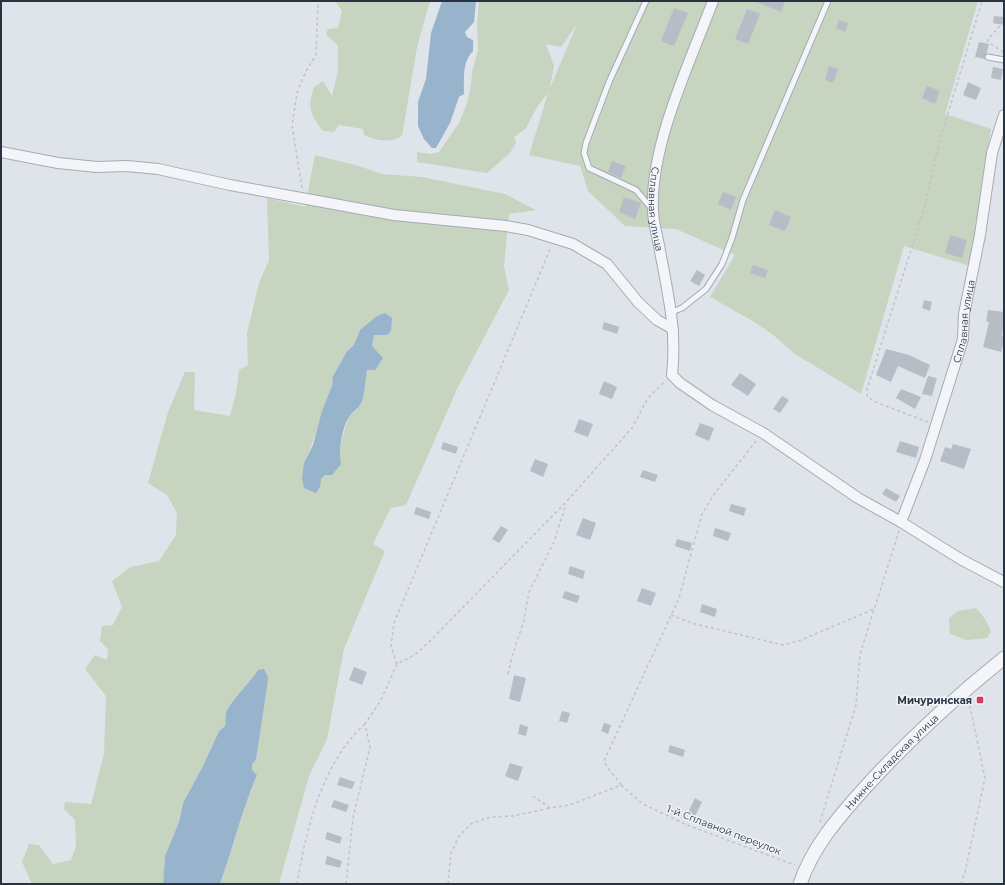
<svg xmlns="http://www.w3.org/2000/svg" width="1005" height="885" viewBox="0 0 1005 885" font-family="Montserrat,sans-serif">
  <rect width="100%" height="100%" fill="#dfe4ea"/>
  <path fill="#c6d4c0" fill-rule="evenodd" d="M335,1H430L417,47L402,136C390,143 376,141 364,135L363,129L339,125L334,132L323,131C310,113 307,108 314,87L323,81L332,96L338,71V46L326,34L328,29L338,28L342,11Z
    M479,1H978L945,114L991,129L970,266L904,246L861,394L795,354L772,334L751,320L710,297L735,255L676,229L625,226L588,191L580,166L529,155L548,93L537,107L526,128L514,137L516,143L510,153L487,173L417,162V152L430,154L439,152L459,123L467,104L471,85L472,72L478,50L477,25ZM577,24L550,88L554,66L546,44L561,47Z
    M315,155L362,167L382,174L422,177L505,194L536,210L509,214L504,266L509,290L457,389L406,505L391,508L373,544L385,551L344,649L327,739L309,776L279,884H220C233,848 242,811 257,775L252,770V764L256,760L267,687L258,670C250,683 231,700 226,713C225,717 226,722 225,726L219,731L203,766L183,803L179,822L165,856L163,884H32L22,862L29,844L39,845L53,864L71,860L76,846L75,820L64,809L65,802L91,804L104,754L106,696L85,669L95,655L107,660L108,649L100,641L102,626L113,625L122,607L112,581L131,567L159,561L176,535L177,513L167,495L148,483L168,412L185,372H195L194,410L230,416L236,394L239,370L248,365L247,333L259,283L269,260L267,198L305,207ZM386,313L387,335H374L357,410L348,417L341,444L339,458L320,479V487L304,463C316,437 323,409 333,383L332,378L347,351L354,345L360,330L377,316Z
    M976,608L985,619L991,631L987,638L966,640L950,634L949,618L958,611Z"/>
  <path fill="#98b4cc" d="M442,1H476L474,22L465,32L467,37L473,40V51C462,62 464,79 464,94L459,97L450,123L436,148H432L424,139L418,126V102L426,79L431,33Z
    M385,313L392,318L391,331L387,335H374L372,346L383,358L375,370H367C365,380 365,392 362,401C359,409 352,412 348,418C342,430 338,451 341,464L332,475H325L321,479L320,487L316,493L304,488L302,478L304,463L313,445L322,411L333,383L332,378L347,351L354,345L360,330L377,316Z
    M264,669L268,677L267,687L256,760L252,764V770L257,775C242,810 233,848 220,884H163L165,856L179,822L183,803L203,766L219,731L225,726C226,722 225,717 226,713C231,700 250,683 258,670Z"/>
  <path fill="#b6bdc7" d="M754,1H785L781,12Z
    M674,8L688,13L674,46L661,41Z
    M747,9L760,14L748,44L735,39Z
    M994,16L1004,17V25L993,23Z
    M839,20L848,23L845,32L836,28Z
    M979,42L989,44L985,59L975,57Z
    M829,66L838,69L833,83L825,80Z
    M993,67L1003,69L1001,80L991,78Z
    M968,82L981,88L976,100L963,95Z
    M927,86L940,91L935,104L922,98Z
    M612,161L626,166L621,178L608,172Z
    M723,192L736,197L731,210L718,204Z
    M624,197L641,203L635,219L619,212Z
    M775,210L791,217L785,231L769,225Z
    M950,235L967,240L962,258L945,253Z
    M753,265L768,270L765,278L750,273Z
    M697,270L705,275L699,286L690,281Z
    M924,300L932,302L930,311L922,308Z
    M988,310L1004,312L1002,336L1004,337V342L1001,352L983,347L989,322L986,321Z
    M604,322L619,327L617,334L602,329Z
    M886,349L909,355L930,365L925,378L898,366L891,382L876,375Z
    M740,373L756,384L748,396L731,385Z
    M928,376L937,378L932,396L922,394Z
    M604,381L617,387L612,399L599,394Z
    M901,389L921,397L915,409L896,398Z
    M782,396L789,400L780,413L773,409Z
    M579,419L593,424L588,437L574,432Z
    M700,423L714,428L709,441L695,435Z
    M900,441L919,447L916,458L896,452Z
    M443,442L458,447L456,454L441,449Z
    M953,444L971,449L964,469L940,461L945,447L951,449Z
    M535,459L548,464L543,477L530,471Z
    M643,470L658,475L655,482L640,477Z
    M886,488L900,496L896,502L882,494Z
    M731,504L746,508L744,516L729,511Z
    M416,507L431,512L429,519L414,514Z
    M583,518L596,523L590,540L576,535Z
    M501,526L508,530L499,543L492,539Z
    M715,528L731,533L728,541L713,536Z
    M677,539L692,543L690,551L675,546Z
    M570,566L585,571L583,579L568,574Z
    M642,588L656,593L651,606L637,601Z
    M565,591L580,596L577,603L562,598Z
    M702,604L717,609L715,617L700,612Z
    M354,667L367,672L362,685L349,680Z
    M514,675L526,678L520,702L509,699Z
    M562,711L570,713L567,723L559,721Z
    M604,723L611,725L608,734L601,731Z
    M520,724L528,727L526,736L518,734Z
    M670,745L685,750L683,757L668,752Z
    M510,763L523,767L518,781L505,776Z
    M340,777L355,782L352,789L337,785Z
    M695,798L702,802L695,816L688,813Z
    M334,800L349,805L346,812L331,807Z
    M327,832L342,837L340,844L325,839Z
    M327,856L342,861L340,868L325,864Z"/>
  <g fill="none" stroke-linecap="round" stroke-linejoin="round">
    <g stroke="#a4abb4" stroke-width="7">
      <path id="service" d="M646,1L609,82L586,143L584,153L589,168L636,190L652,209
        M988,57L1004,60
        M672,312L682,308L706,289L722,264L732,238L743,200L828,1"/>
    </g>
    <g stroke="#a4abb4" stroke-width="12">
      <g id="minor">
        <path id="s1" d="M713,1C690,62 650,145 653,210C653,223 658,238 660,251C668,294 677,331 672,375L680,383L712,405L763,433L858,498L901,522L962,560L1004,582"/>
        <path d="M1,152L58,163L97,167L127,166L158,169L230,185L394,215L506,226L528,230L573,244L607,264L638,302L657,320L673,329"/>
        <path id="s2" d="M901,522L925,460L963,339L964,314L980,235L992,153L1004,115"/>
      </g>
    </g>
    <g stroke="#a4abb4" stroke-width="15">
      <g id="tertiary">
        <path id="s3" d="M800,884C812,848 837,819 862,791C906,742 953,699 1004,658"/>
      </g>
    </g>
    <path stroke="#bec2c9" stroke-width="1.5" stroke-dasharray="3 3" stroke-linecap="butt" d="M1000,26L988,39V42L1003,52
      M302,188L292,125L297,93L305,73L316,55L318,1
      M928,422L873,401L867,396V389L923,212L942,133L982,1
      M671,615L695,624L783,645L801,640L874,609
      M397,664L391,647L394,623L551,247
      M508,674L512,657L524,620L529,592L554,542L566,504
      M621,785C616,776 608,771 604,761L679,598L702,514L715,493L757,440
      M533,796L550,808L570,805L621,785L643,804L687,825L795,865
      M820,822L856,705L860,654L899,531
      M297,884C306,830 322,762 365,724
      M346,884L353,818L370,747L365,724L381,700L397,664L416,654L430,641L566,502L632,428L648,398L665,381
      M448,884L451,853L459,836L472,823L491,817L513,816L550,808
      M961,884L965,872L985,778L969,702"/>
    <use href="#service" stroke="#f3f5f8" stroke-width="5"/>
    <use href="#minor" stroke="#f3f5f8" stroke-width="10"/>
    <use href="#tertiary" stroke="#f3f5f8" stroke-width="13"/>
  </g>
  <rect fill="#d83c5b" stroke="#eff3f7" stroke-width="1.5" x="976" y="696" width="8" height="8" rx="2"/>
  <g text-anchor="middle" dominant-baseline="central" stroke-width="3" stroke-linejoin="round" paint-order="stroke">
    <g font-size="10" fill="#273242" stroke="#eff3f7">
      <text stroke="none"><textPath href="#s1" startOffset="218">Сплавная улица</textPath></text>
      <text stroke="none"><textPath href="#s2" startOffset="211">Сплавная улица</textPath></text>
      <text stroke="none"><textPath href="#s3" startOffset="154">Нижне-Складская улица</textPath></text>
      <text transform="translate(724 830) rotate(21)">1-й Сплавной переулок</text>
    </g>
    <g font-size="10" font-weight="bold" fill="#273242" stroke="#eff3f7" text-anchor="end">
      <text x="972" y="700">Мичуринская</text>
    </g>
  </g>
  <rect width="1005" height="885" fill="none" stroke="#273242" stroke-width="4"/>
</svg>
